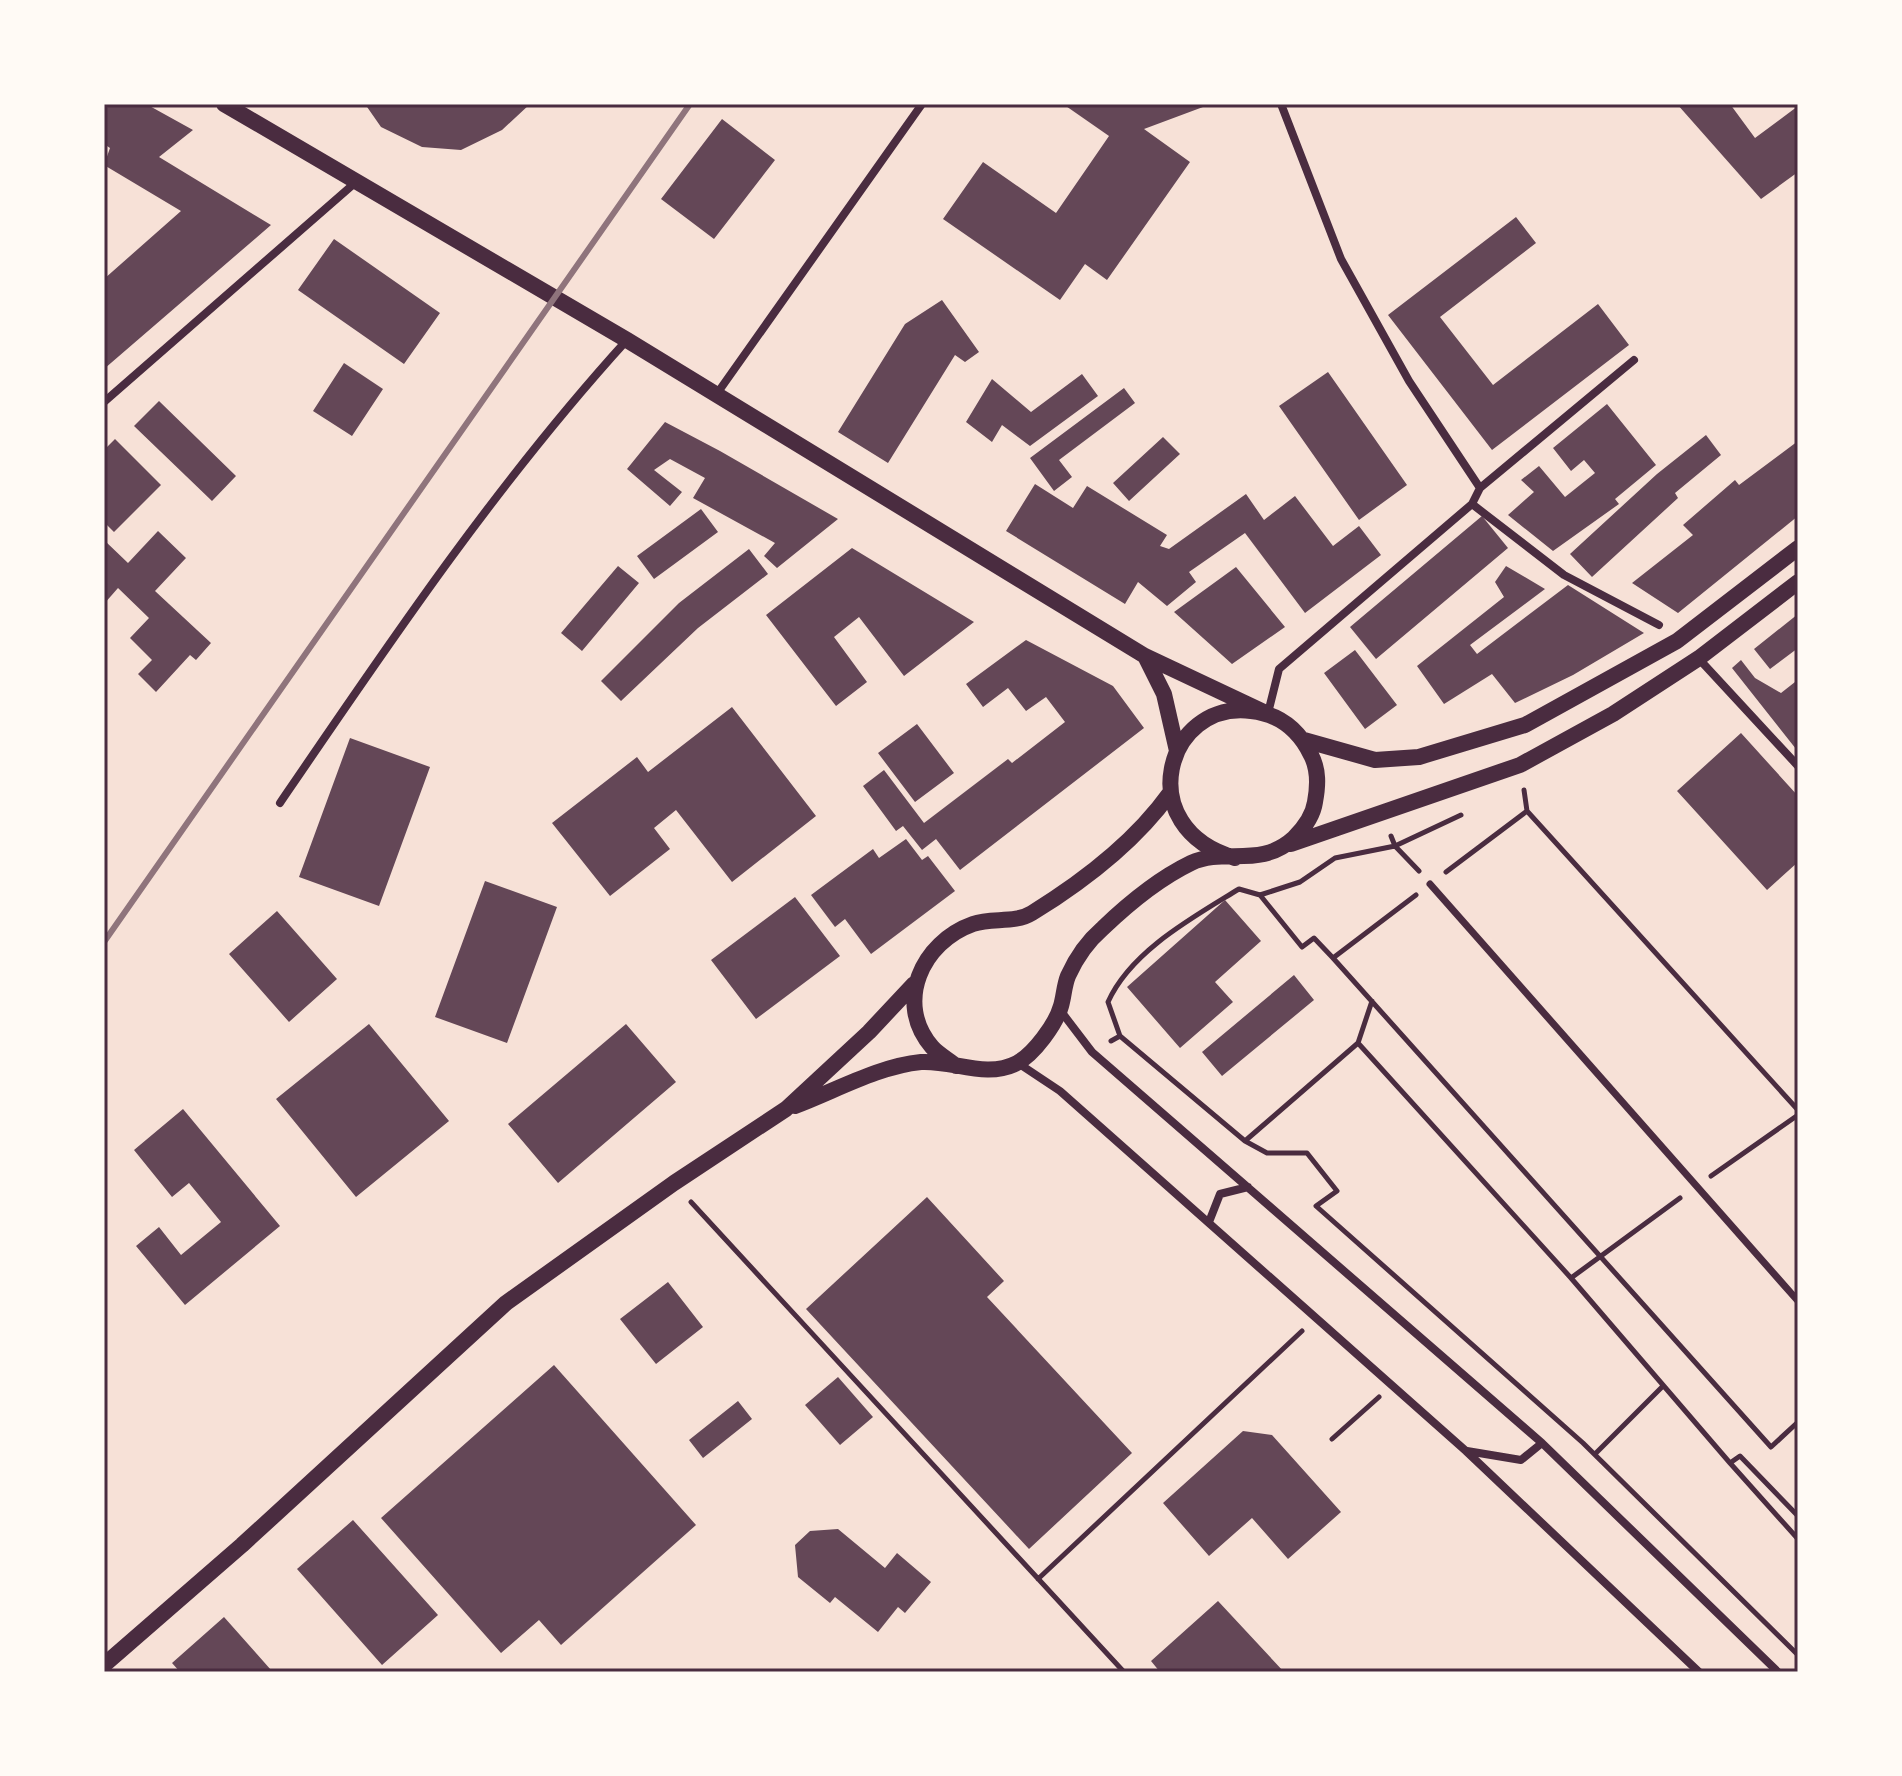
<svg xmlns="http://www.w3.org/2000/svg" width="1902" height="1776" viewBox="0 0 1902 1776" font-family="Inter,sans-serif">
  <rect width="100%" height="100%" fill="#f7e1d7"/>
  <path fill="#644757" d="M110,104H146L193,130L159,157L271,225L104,369V279L181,211L104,165L110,148L104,144V111Z
    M365,104H530L502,130L461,150L422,147L381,127Z
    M1063,104H1202L1203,107L1144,129L1190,162L1107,280L1085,264L1060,300L943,219L983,162L1056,213L1109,136Z
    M1677,104H1730L1755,138L1798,106V172L1761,199Z
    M722,119L775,160L714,239L661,199Z
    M1516,217L1536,243L1440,317L1493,385L1598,304L1629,345L1492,450L1388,315Z
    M334,239L440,313L404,364L298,290Z
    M942,300L979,352L965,362L955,355L888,463L838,432L905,324Z
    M344,363L383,389L352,436L313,411Z
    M1328,372L1407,485L1359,520L1279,406Z
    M1082,374L1098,396L1030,446L1002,425L992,442L966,422L992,379L1031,412Z
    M1124,388L1135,403L1059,460L1072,477L1054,491L1030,458Z
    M159,401L236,476L212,501L134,426Z
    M1607,404L1656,465L1615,499L1619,504L1553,551L1508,515L1534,492L1521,480L1539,466L1565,497L1595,473L1584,460L1571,471L1553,448Z
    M665,422L720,451L838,519L777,568L764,556L775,543L693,498L705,478L670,459L654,470L682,492L670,506L627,469Z
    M1706,435L1721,455L1675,493L1678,498L1592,577L1570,554L1657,474Z
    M1163,437L1180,454L1129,501L1113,483Z
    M115,439L161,485L114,532L104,522V450Z
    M1798,441V516L1678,613L1632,583L1693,535L1683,525L1735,480L1739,485Z
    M1035,484L1073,508L1087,486L1167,535L1160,546L1169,549L1246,494L1264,520L1295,496L1333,546L1359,526L1381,555L1305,613L1245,533L1189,572L1196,582L1167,606L1138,582L1125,604L1006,531Z
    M701,509L718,532L654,579L637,556Z
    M1482,516L1508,548L1376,659L1350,627Z
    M158,531L186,558L155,591L211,643L196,660L190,655L156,692L138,674L152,660L130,638L149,618L118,588L104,604V540L128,563Z
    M852,548L974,622L904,676L859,617L834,637L867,682L836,706L766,615Z
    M749,549L768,574L698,628L621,701L601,681L679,603Z
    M618,566L639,583L582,651L561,633Z
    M1506,566L1545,589L1470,645L1477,654L1568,585L1644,633L1573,675L1515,703L1492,674L1444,704L1417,666L1504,597L1495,582Z
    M1236,567L1285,627L1232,664L1174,612Z
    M1798,614V648L1770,669L1754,649Z
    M1026,640L1113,686L1144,728L960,870L936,839L922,850L903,826L896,831L863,786L884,770L924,823L1008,759L1012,763L1065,722L1046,697L1026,711L1008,688L983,707L966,684Z
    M1355,650L1397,705L1365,729L1324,673Z
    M1741,660L1755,678L1781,693L1795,682L1798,687L1796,749L1732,668Z
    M732,707L816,816L732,882L676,810L654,828L670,849L610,896L552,823L637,757L648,772Z
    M917,724L954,773L915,802L878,753Z
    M1741,733L1798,796V862L1767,890L1677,791Z
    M350,738L430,767L379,906L299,877Z
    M906,839L922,860L928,856L955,891L871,954L845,919L835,927L811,895L873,849L879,858Z
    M485,881L557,907L507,1043L435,1017Z
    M795,897L840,956L756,1019L711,960Z
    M1225,900L1261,941L1215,982L1233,1002L1180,1048L1127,987Z
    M277,911L337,979L289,1022L229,954Z
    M1294,975L1314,1000L1222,1076L1202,1052Z
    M369,1024L449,1121L356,1197L276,1099Z
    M626,1024L676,1082L558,1183L508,1124Z
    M183,1109L280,1226L185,1305L136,1246L159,1227L181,1255L221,1222L189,1183L172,1197L134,1150Z
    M927,1197L1004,1281L987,1297L1132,1453L1029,1549L806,1309Z
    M668,1282L703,1327L656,1364L620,1319Z
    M554,1365L696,1525L561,1645L539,1620L501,1653L381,1518Z
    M838,1377L873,1417L840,1445L805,1405Z
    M738,1401L752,1419L703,1458L689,1440Z
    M1243,1431L1272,1435L1341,1512L1288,1559L1252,1518L1209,1556L1163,1503Z
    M353,1520L438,1615L382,1665L297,1569Z
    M838,1529L885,1568L897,1553L931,1582L905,1613L898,1607L878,1632L835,1597L830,1603L798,1577L795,1545L810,1531Z
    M1218,1601L1284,1672H1160L1151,1661Z
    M224,1617L271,1670L180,1672L172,1663Z"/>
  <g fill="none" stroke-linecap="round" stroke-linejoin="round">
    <path stroke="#4a2c40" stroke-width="5" d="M1527,811L1798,1110
      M1391,836L1395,846L1419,871
      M1446,872L1527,811L1524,790
      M1260,895L1300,882L1335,858L1395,846L1461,815
      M1416,895L1333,958L1771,1447L1798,1422
      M1372,1001L1358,1043L1571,1278
      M1120,1036L1108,1002C1131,951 1192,918 1239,889L1260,895L1302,947L1314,938L1333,958
      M1111,1041L1120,1036L1245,1141L1358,1043
      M1245,1141L1267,1153H1307L1337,1191L1316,1206L1583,1443L1798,1655
      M1711,1176L1798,1115
      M1680,1198L1571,1278L1730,1463
      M691,1202L1124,1672
      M1332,1439L1379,1397
      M1595,1454L1663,1386
      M1798,1516L1740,1456L1730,1463L1798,1539
      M1038,1579L1302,1331"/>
    <path stroke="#4a2c40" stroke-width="7" d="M1430,884L1798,1301"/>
    <path stroke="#4a2c40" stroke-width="8" d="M716,395L922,104
      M104,402L356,182
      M1480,488L1634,360
      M1472,504L1564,575L1659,625
      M1699,659L1798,766
      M1268,713L1279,669L1472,504L1480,488L1409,381L1341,259L1281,104
      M280,803C389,643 497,483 627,340
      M1060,1010L1092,1052L1542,1443L1778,1672
      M1018,1063L1060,1091L1466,1451L1699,1672
      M1209,1222L1220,1194L1248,1187
      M1467,1451L1521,1460L1542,1443"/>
    <path stroke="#4a2c40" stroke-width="16" d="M224,104L627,340L1145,656L1268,714
      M1145,656L1164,694L1177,751
      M1304,740L1375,760L1419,757L1525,725L1677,641L1798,548
      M1291,844L1520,765L1613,714L1699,658L1798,582
      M956,1066C949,1060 938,1054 932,1047C894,1003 922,942 973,924C992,917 1014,924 1032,913C1084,881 1135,842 1170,793
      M795,1106C835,1091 879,1066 921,1062C953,1060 986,1079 1017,1063C1034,1054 1056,1024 1061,1006C1064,996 1064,986 1068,976C1076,958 1088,941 1103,928C1127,905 1160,878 1191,863C1225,847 1260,869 1294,838C1304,828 1313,816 1315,802C1318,786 1319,770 1311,755C1299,730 1279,714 1251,711C1166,700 1130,828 1235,858
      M104,1665L242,1545L506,1303L674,1183L786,1109L869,1032L914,984"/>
    <path stroke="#8f747c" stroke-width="6" d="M104,942L690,104"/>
  </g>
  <rect width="1902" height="1776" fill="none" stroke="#fffaf5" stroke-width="212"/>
  <rect x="106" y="106" width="1690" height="1564" fill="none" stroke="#4a2c40" stroke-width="3"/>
</svg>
